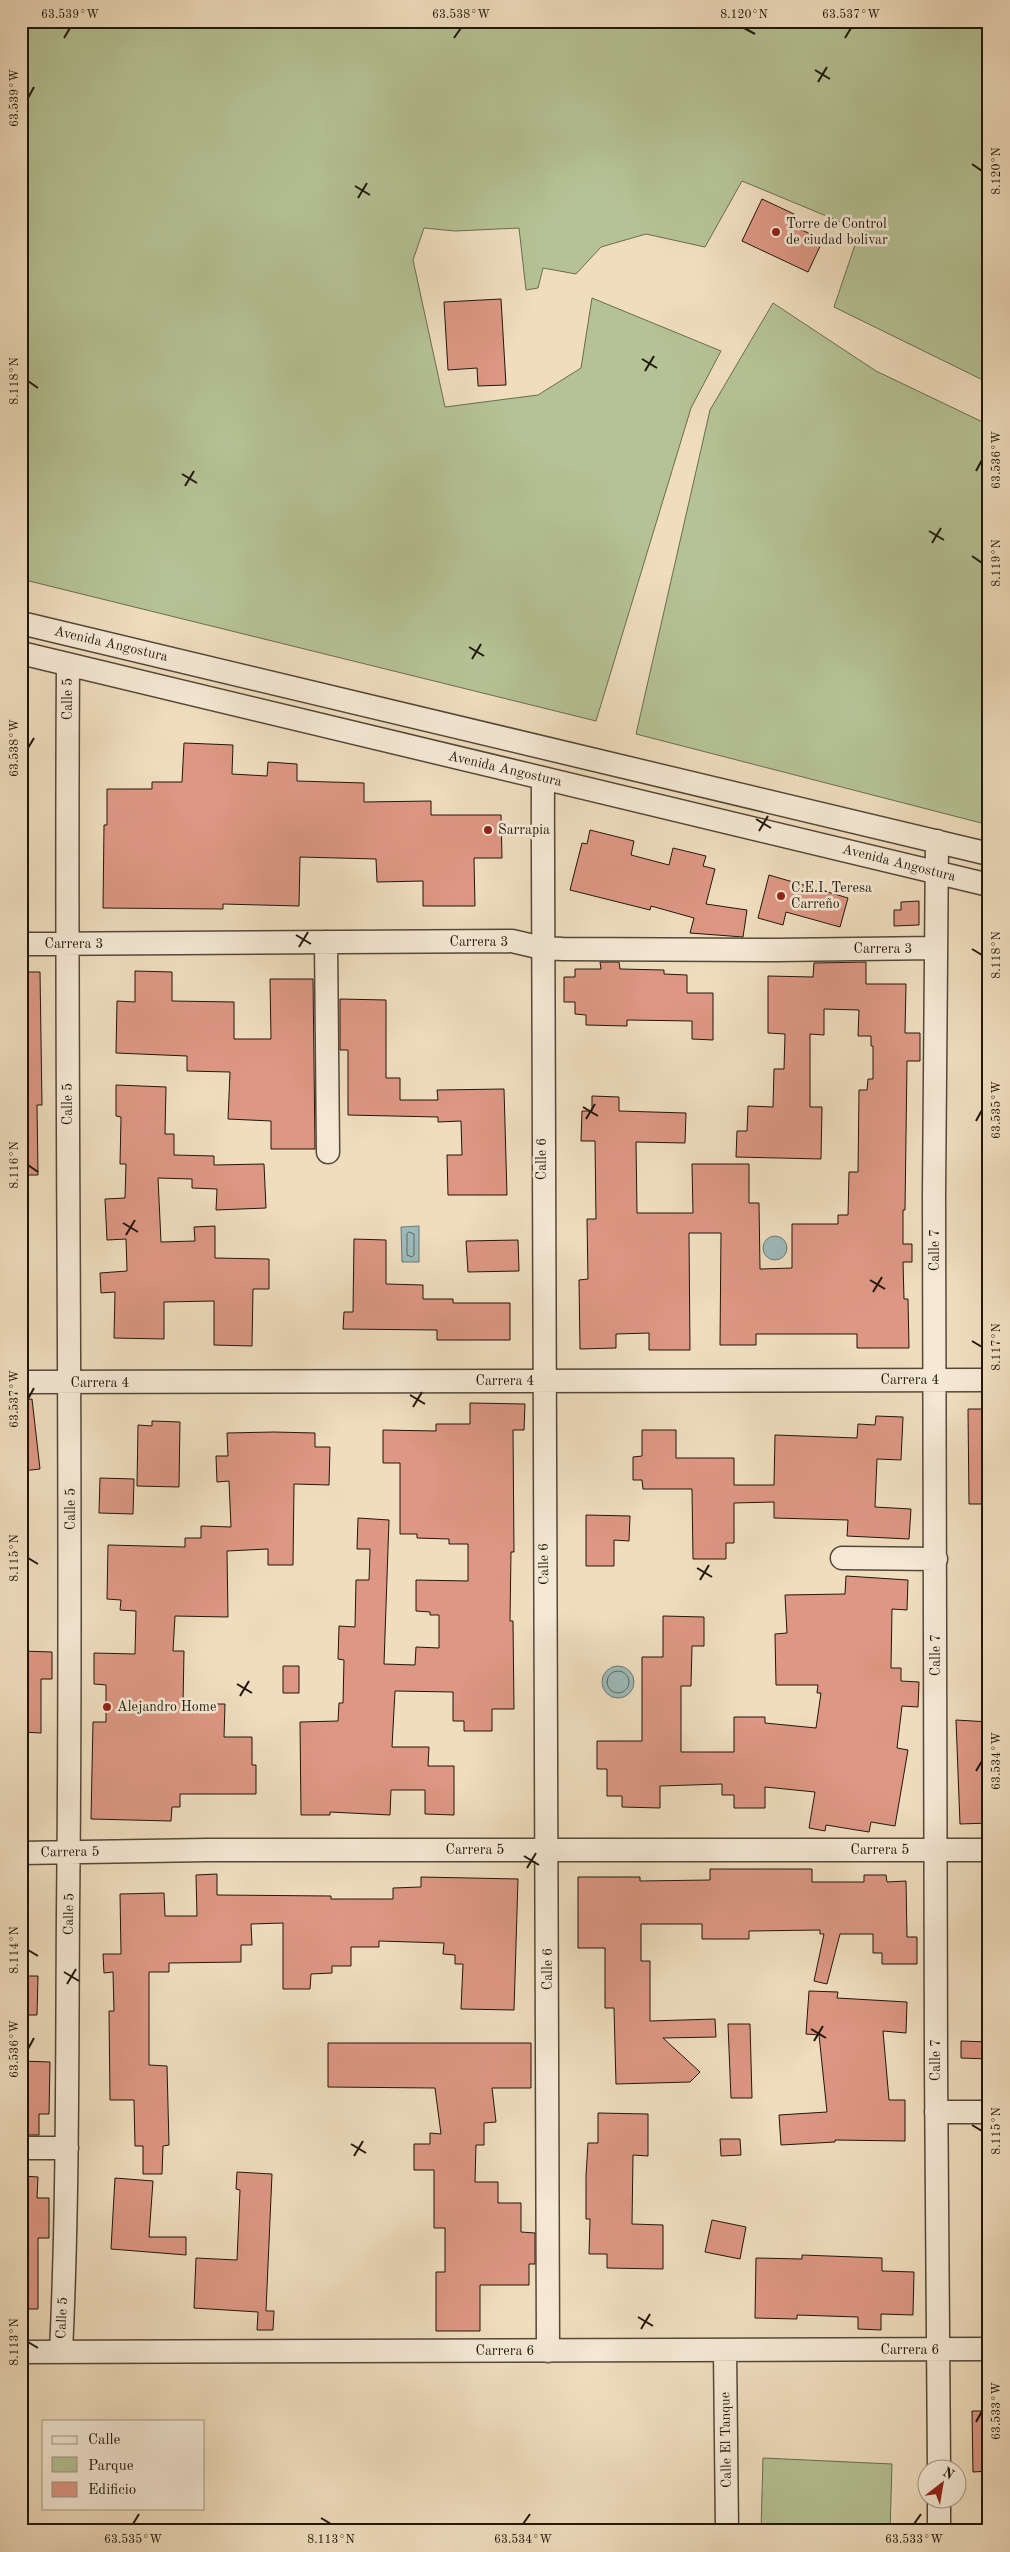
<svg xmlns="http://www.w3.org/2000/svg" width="1010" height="2552" viewBox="0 0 1010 2552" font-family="'Old Standard TT',serif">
  <rect width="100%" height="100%" fill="#efddbe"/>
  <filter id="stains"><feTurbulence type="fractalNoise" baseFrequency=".004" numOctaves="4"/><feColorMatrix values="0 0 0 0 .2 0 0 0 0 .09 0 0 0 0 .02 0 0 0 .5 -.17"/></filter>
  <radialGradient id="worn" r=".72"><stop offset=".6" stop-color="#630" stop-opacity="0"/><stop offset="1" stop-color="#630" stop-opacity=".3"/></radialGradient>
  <path fill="#b5c295" stroke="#6a6c50" d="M21,21H989V383L834,307L860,230L742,181L705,247L646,234L601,247L576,274L543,268L538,288L526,290L519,228L455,231L424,228L413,260L445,407L538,395L581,368L592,298L721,351L691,408L596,721L21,579Z
    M773,303L876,371L989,425V825L636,734L710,410Z
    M763,2458L892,2464L890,2531H761Z"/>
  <path fill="#9dbaba" stroke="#6b7974" d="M419,1226V1262H402L401,1227Z
    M763 1248a12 12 0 1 1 24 0a12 12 0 1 1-24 0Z
    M602 1682a16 16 0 1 1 32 0a16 16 0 1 1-32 0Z"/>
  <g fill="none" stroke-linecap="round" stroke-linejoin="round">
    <path stroke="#5e6862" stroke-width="1" d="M409,1232L414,1234V1255L412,1257L407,1255V1234Z
      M607 1682a11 11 0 1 1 22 0a11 11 0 1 1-22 0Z"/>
  </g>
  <path fill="#dd9784" stroke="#20170b" d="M762,199L794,214L789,224L823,240L808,272L742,241Z
    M501,299L506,385L478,386L477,368L448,370L444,302Z
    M184,743L233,745L232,774L267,776L268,762L297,764V781L364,783V802L431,801V815H501L502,858H474L475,906H423V881L377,882L376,859L300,857L299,906L223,904V909L103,908L104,825H107V789H152V782H182Z
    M590,830L634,841L631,855L669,865L673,848L706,856L703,866L715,869L706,904L747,910L743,937L690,933L694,918L651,906L650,910L570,890L582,843L587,844Z
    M769,875L848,898L840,927L786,912L783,925L758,918Z
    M919,901V925L894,926V910H901V902Z
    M600,962H619L620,969L664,970V974L687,975V993H713V1040L692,1039V1021L627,1020V1026L586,1025V1015L575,1014V1002H564V977H575V969H601Z
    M866,962V984H906L905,1033H920V1061H907L905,1210H903V1244H912V1262H903L904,1299H908L909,1348H857V1334H756V1345H720L721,1233H689L690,1350H649V1333L616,1334V1348L580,1349L579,1280L588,1279L587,1219H596L595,1141H581L582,1111H592V1096L619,1097V1111L686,1113L685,1143L636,1142L637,1213H693L692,1164H749V1203H759L760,1269L792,1268V1224H838V1215H848L849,1172H858L859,1090H867L868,1079H873V1046H871V1036H858L859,1010L824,1009V1035L810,1034V1107H822L821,1159L736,1157L737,1131H747L748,1106L773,1107L774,1069H784L785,1034L768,1033V976L813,977L814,963Z
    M135,971L172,972V1001L234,1002V1039H271L270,979H313L315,1149H271V1121L228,1119L230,1072L187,1071V1056L116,1053L117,1001L135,1002Z
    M21,972H40L42,1105H37L38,1175H21Z
    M340,999L386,1000V1078H400V1100H438L437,1090L504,1089L507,1195H448L447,1155H462L461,1121L438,1122V1117L348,1115V1050H340Z
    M116,1085L166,1087L165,1134H174V1155L214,1156V1165L264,1164L266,1208L216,1210L217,1189L192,1188V1179L158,1178L161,1242L195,1241L194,1227L215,1226V1258L269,1259V1289H253L252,1346L214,1345V1301L164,1302V1339L114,1338L115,1292L101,1293L100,1273L127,1271L126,1239L107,1240L105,1199L125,1198L126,1164H120L121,1117L116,1116Z
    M354,1239L386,1240V1284L423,1285V1299H453V1303H510V1340H437V1330L343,1329L344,1312H353Z
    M518,1240L519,1271L468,1272L466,1241Z
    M32,1399L40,1469L21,1471V1400Z
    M470,1403L525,1404L524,1430H513L514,1552H511L510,1621H513L514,1709H492V1731H464V1721H453V1692L395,1691L392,1747H429L428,1766H454V1815L425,1814V1790H391L390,1815L330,1812V1815H301L300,1722L338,1721L339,1703H343L344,1660L338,1659L339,1626L355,1627L356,1580H369L370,1549H357L358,1518L389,1520L384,1664L415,1665L416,1647L439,1648V1615H430V1612L416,1611V1580L468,1581V1544H449V1539L417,1538V1534H400V1463H383V1430L436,1431V1424H470Z
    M968,1409H989V1504H969Z
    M876,1416L903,1417L901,1460L877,1459L875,1507L911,1509L909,1539L847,1536L848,1520L774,1518V1502L734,1503V1543H726V1559H693L692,1489H643L642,1480H633V1457L642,1456V1430H676V1458H734V1485H774L775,1435L857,1438L858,1424L875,1425Z
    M152,1421L180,1422L179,1487L137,1486L138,1425L152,1426Z
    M274,1432L315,1433V1447H330L329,1485L294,1484L293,1565H268V1549L227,1551L228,1617L175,1616L173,1651H184L183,1704H225L224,1737H252V1765H256V1794H180V1807H172L171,1821L91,1819L93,1722H106V1685L94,1684V1653L135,1654L136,1611L120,1610L121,1600L107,1599L108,1545L185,1547V1538H201V1526L231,1527L229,1481L217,1482L216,1456H228L227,1433Z
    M100,1478L134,1479L133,1514L99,1513Z
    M586,1515L630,1516L629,1541L614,1540V1566H586Z
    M846,1576L908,1580L907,1610L892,1609L891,1668H901V1681L919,1682L918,1707L902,1706L897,1748L908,1750L895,1826L871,1822L869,1832L826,1825L825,1831L809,1828L815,1792L765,1787V1808H734V1795H722V1784L660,1786V1808L622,1807V1796H607V1769H597V1741H642V1657H663V1616L704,1617V1646H692L691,1686H681V1752H734V1717H765V1723L816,1728L821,1693H817L818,1685H776L775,1634L787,1633L785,1595L845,1594Z
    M21,1651L52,1652V1679H41V1733L21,1732Z
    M283,1666H299V1693H283Z
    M956,1720L989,1722V1823L960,1824Z
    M710,1869H812V1882H864V1875H886L887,1882L906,1881L907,1937H917V1964H882V1953H873V1934H840L827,1984L814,1981L824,1934H820V1930L749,1931V1939H702V1924H641V1961H650V2021L715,2019L716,2037L663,2038L700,2072L690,2082L616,2084L614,2008H605V1948H578V1877H640V1881L710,1880Z
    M217,1874V1895L331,1896V1899H393V1888L421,1887V1877L518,1879L514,2010L461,2009L463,1964H455V1955L443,1954L444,1943L379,1941V1947H351V1966H332V1973L311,1974L310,1989H283V1923L251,1924L252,1945H241V1962L169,1963V1972H149V2065L167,2066L169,2145L163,2146L162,2174H143V2146H135L134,2100H110L109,2011H114L113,1972L104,1973L103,1954H121L120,1894L164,1893L165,1916H197L196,1875Z
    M21,1976H38L37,2015H21Z
    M809,1991L838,1992L837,1998L907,2002L906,2033L883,2031L889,2100H905V2141L835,2140V2142L781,2145L779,2115L827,2112L819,2035L806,2034Z
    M728,2024H750L752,2098H731Z
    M961,2041L989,2042V2059L961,2058Z
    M328,2043H531V2088H492L496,2122L484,2123V2145H476L475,2182H498V2203H521V2232L535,2233V2264H529V2285H480V2331H436V2272H445V2228H434V2170H414V2144H430V2133L441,2134L435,2088L328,2087Z
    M21,2061L50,2062L49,2114H39V2135H21Z
    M598,2113L648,2114V2156L633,2155L632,2224L663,2225V2269L607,2268V2254H589L590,2219H586V2176L588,2143H598Z
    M720,2139H740L741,2155L721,2156Z
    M237,2172L272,2174L266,2311H274L273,2330H257L258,2312L194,2308L196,2258L237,2260L240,2190L236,2189Z
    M21,2176L38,2177L37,2198H49V2238H38V2309H21Z
    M115,2178L153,2181L149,2237H186V2255L111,2249Z
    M712,2220L746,2227L740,2259L705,2252Z
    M802,2255L882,2258V2271L914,2272L913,2315L881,2314V2330L858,2329V2317L797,2315V2319L755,2318L756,2258L802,2259Z
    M972,2411H989V2471L973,2472Z"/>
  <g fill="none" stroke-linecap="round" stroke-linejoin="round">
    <g stroke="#544838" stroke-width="25">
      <path id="minor" d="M21,623L989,854
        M21,653L989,885
        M543,778C541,1302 547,1826 548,2351
        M937,841L934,1194L936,2067L939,2470
        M326,942L328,1152
        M21,944L512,941L542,948L563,949L778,950L936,948
        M21,1382L989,1380
        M842,1558L936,1559
        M21,1853L207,1850H989
        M936,2112H989
        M21,2148H67
        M725,2350L727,2531
        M21,2352L989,2349
        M61,2352C68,2205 67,2059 68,1911C73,1496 65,1080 68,665
        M939,2500V2531"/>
    </g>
    <use href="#minor" stroke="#f5e9d5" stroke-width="22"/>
  </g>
  <path fill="none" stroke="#20170b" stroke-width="2" d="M744,28L755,34M64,38L70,28M454,38L461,28M845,38L851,28M815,70L830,79M818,82L827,67M28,98L34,87M972,164L982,171M355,186L370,195M358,198L367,183M642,359L657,368M645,371L654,356M28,381L38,388M976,471L982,460M182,474L197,483M185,486L194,471M929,531L944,540M932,543L941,528M972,556L982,563M469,647L484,656M472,659L481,644M28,748L34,738M756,819L771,828M759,831L768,816M296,935L311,944M299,947L308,932M972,949L982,955M583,1107L598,1116M586,1119L595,1104M976,1121L982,1110M28,1165L38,1172M123,1223L138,1232M126,1235L135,1220M870,1280L885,1289M873,1292L882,1277M972,1341L982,1347M410,1395L425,1404M28,1399L34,1388M413,1407L422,1392M28,1558L38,1564M697,1568L712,1577M700,1580L709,1565M237,1684L252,1693M240,1696L249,1681M976,1771L982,1761M524,1856L539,1865M527,1868L536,1853M28,1950L38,1956M64,1972L79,1981M67,1984L76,1969M811,2029L826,2038M814,2041L823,2026M28,2049L34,2038M972,2125L982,2131M351,2144L366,2153M354,2156L363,2141M638,2317L653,2326M641,2329L650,2314M28,2342L38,2348M976,2422L982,2411M321,2518L331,2524M133,2524L139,2514M523,2524L530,2514M914,2524L921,2514"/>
  <g fill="#8f2418" stroke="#f5e9d5" stroke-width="2">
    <circle cx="776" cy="232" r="5"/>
    <circle cx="488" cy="830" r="5"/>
    <circle cx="781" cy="896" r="5"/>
    <circle cx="107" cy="1707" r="5"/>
  </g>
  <g text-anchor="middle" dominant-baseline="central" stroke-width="5" stroke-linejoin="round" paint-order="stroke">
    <g font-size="14" fill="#20170b" stroke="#f5e9d5" text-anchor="start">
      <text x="786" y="224">Torre de Control<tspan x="786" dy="16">de ciudad bolivar</tspan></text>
      <text x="498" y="830">Sarrapia</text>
      <text x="791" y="888">C.E.I. Teresa<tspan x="791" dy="16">Carreño</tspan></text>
      <text x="117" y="1707">Alejandro Home</text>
    </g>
    <g font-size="14" fill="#20170b" stroke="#f5e9d5">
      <text transform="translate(111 644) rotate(13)">Avenida Angostura</text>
      <text transform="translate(68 699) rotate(-90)">Calle 5</text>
      <text transform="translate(505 769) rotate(13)">Avenida Angostura</text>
      <text transform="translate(899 863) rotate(14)">Avenida Angostura</text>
      <text x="479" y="942">Carrera 3</text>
      <text x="74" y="944">Carrera 3</text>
      <text x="883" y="949">Carrera 3</text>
      <text transform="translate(68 1104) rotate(-90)">Calle 5</text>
      <text transform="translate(542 1159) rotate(-90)">Calle 6</text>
      <text transform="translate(935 1250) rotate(-90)">Calle 7</text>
      <text x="910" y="1380">Carrera 4</text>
      <text x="505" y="1381">Carrera 4</text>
      <text x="100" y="1383">Carrera 4</text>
      <text transform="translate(71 1509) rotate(-90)">Calle 5</text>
      <text transform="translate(544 1564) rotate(-91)">Calle 6</text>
      <text transform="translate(936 1655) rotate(-90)">Calle 7</text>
      <text x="475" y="1850">Carrera 5</text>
      <text x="880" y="1850">Carrera 5</text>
      <text transform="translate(70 1852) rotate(-1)">Carrera 5</text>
      <text transform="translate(69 1914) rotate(-89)">Calle 5</text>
      <text transform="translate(548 1969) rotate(-90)">Calle 6</text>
      <text transform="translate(936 2060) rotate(-90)">Calle 7</text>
      <text transform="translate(62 2318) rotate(-87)">Calle 5</text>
      <text x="910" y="2350">Carrera 6</text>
      <text x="505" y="2351">Carrera 6</text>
      <text transform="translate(726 2440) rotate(-91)">Calle El Tanque</text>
    </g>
  </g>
  <rect width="1010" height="2552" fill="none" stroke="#efddbe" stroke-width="55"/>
  <rect x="42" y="2420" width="162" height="90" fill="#f5e9d5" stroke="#a09584"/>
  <rect x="52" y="2436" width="25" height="8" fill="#f5e9d5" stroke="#a09584"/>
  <text x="88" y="2444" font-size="15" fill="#20170b">Calle</text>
  <rect x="52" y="2457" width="25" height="15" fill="#b5c295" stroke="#a09584"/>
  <text x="88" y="2470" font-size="15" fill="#20170b">Parque</text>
  <rect x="52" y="2482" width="25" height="15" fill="#dd9784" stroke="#a09584"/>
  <text x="88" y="2494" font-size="15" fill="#20170b">Edificio</text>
  <g transform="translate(942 2484) rotate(31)"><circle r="24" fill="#f5e9d5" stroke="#a09584"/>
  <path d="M0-4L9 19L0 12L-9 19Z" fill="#8f2418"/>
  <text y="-8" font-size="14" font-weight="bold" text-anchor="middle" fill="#20170b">N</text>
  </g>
  <rect x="28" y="28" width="954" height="2496" fill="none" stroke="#20170b" stroke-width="2"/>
  <g font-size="12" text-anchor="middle" fill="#20170b">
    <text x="70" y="18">63.539°W</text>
    <text x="461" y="18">63.538°W</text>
    <text x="744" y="18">8.120°N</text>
    <text x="851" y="18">63.537°W</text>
    <text transform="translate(14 98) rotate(-90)" y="4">63.539°W</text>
    <text transform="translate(996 171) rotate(-90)" y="4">8.120°N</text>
    <text transform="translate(14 381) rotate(-90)" y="4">8.118°N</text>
    <text transform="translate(996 460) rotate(-90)" y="4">63.536°W</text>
    <text transform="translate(996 563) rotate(-90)" y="4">8.119°N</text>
    <text transform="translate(14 748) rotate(-90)" y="4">63.538°W</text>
    <text transform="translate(996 955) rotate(-90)" y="4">8.118°N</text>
    <text transform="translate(996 1110) rotate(-90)" y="4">63.535°W</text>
    <text transform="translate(14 1165) rotate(-90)" y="4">8.116°N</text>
    <text transform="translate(996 1347) rotate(-90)" y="4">8.117°N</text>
    <text transform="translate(14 1399) rotate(-90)" y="4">63.537°W</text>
    <text transform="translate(14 1558) rotate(-90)" y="4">8.115°N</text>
    <text transform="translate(996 1761) rotate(-90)" y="4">63.534°W</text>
    <text transform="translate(14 1950) rotate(-90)" y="4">8.114°N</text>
    <text transform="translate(14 2049) rotate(-90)" y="4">63.536°W</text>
    <text transform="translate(996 2131) rotate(-90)" y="4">8.115°N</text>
    <text transform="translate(14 2342) rotate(-90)" y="4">8.113°N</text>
    <text transform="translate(996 2411) rotate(-90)" y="4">63.533°W</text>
    <text x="133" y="2543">63.535°W</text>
    <text x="331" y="2543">8.113°N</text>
    <text x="523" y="2543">63.534°W</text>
    <text x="914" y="2543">63.533°W</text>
  </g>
  <rect width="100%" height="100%" filter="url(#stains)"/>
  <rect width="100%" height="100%" fill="url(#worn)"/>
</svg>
